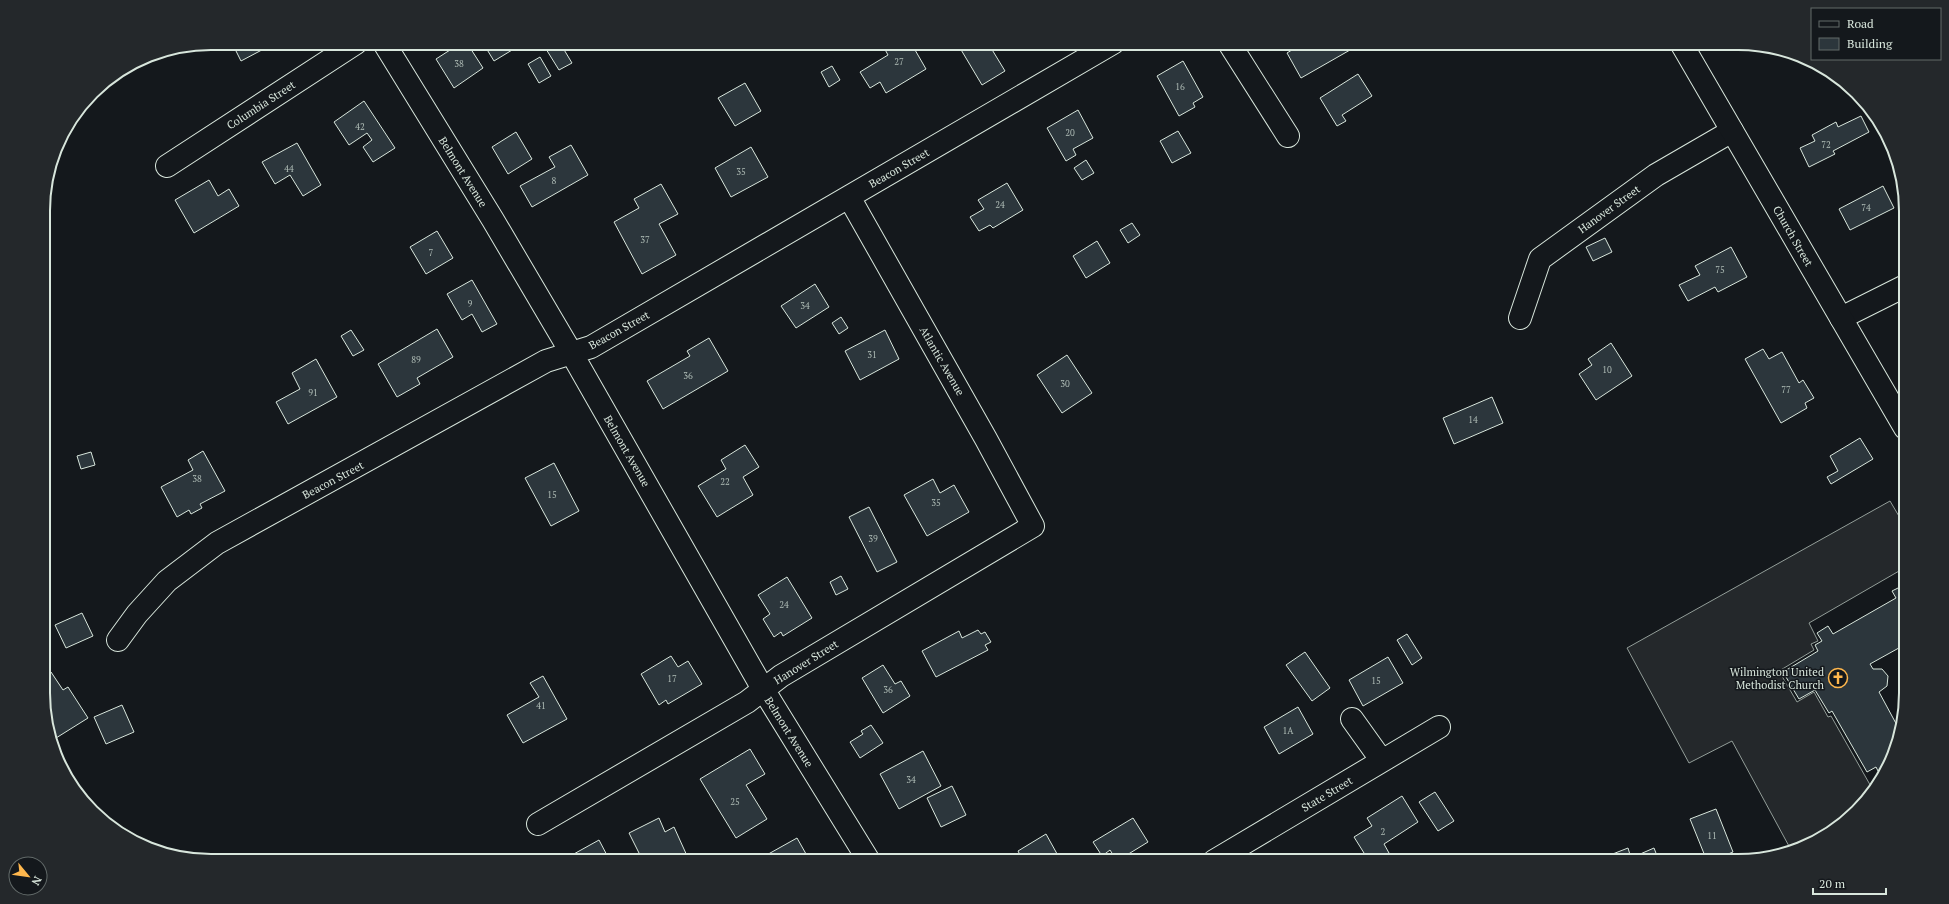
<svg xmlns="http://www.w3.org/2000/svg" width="1949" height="904" viewBox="0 0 1949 904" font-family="'PT Serif',serif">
  <rect width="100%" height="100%" fill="#14181c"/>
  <path fill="#24282b" stroke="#939e99" d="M1890,501L1906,528V567L1809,623L1818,641L1811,644L1814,650L1779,671L1797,702L1814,692L1828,717L1831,716L1873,790L1865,804L1842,824L1790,848L1732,741L1689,763L1627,648Z"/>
  <path fill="#2c363c" stroke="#d8e6dc" d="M232,43H275L241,61Z
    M461,43H467L483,68L454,88L436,59Z
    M483,43H521L522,44L494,61Z
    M557,43H560L572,63L559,70L546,49Z
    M911,43L926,69L886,93L880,82L870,88L860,72L888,55L882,44Z
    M957,43H988L1005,71L982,85Z
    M1010,43H1026L1014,50Z
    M1303,43H1346L1350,50L1301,78L1287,53Z
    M540,57L551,76L539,83L528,64Z
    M1183,61L1203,97L1193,103L1195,107L1179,116L1157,76Z
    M832,66L840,80L829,87L821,72Z
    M1358,74L1372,96L1342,115L1346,121L1337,126L1320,98Z
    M745,83L761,111L735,126L718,98Z
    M364,101L395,148L373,162L363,147L372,140L367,133L349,145L334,122Z
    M1078,110L1093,138L1073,149L1076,155L1066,161L1047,128Z
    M1861,116L1869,132L1833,151L1835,154L1809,167L1800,148L1815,141L1812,135L1836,122L1838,127Z
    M1178,131L1191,153L1172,163L1160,141Z
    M516,132L532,159L508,174L492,147Z
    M297,143L321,185L303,196L290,175L275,184L262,162Z
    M571,145L588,175L532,207L520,186L555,167L549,157Z
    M751,147L768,177L731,197L715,168Z
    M1086,160L1094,173L1082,180L1074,168Z
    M209,180L218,196L229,189L239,206L194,233L175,200Z
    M1007,183L1023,210L993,228L990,225L979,231L970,217L984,209L978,200Z
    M661,184L678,214L659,224L676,255L642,274L614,222L639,208L634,199Z
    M1883,186L1894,208L1850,230L1839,209Z
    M1132,223L1140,235L1128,243L1120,230Z
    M437,231L453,258L426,274L410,247Z
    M1605,238L1612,252L1593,261L1586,247Z
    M1097,241L1110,263L1086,278L1073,256Z
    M1731,247L1747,277L1718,292L1715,287L1688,301L1679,285L1700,275L1695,266Z
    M472,280L497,324L482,332L472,314L462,320L447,294Z
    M815,284L829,307L796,328L781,306Z
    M841,317L848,328L839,334L832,323Z
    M437,329L453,357L417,378L420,384L397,397L378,364Z
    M351,330L364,350L353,356L341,336Z
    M885,330L899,359L860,380L845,351Z
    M709,338L728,371L663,409L647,381L690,356L687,351Z
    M1611,343L1632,376L1596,400L1579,374L1592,365L1588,359Z
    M1763,349L1769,359L1782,352L1799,383L1803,380L1814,398L1805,403L1807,408L1781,423L1745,359Z
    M1067,355L1092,393L1062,413L1037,375Z
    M316,359L337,397L288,424L276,402L300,389L292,373Z
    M1492,397L1503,423L1454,444L1443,418Z
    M1860,438L1873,459L1831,484L1827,477L1838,471L1830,456Z
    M745,445L759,467L743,477L753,495L717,517L698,486L726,469L721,460Z
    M203,451L225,491L200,504L202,508L191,514L189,510L177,517L161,487L193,470L188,460Z
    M91,452L95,465L81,469L77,456Z
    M554,463L579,511L551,526L525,478Z
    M933,479L940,493L954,485L969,512L927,536L904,495Z
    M869,507L897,562L877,572L849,517Z
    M841,576L848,589L836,595L830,582Z
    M787,577L812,618L783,636L781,632L774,637L763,619L770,614L758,595Z
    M1906,584V644L1870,664L1873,669H1882L1888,676L1887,686L1879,692L1899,729L1893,758L1889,765L1878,771L1876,767L1867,772L1832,711L1829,713L1815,690L1799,699L1783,672L1818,651L1815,645L1822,641L1817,633L1828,626L1833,634L1896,598L1892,591Z
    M82,613L93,636L66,648L55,625Z
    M978,630L981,634L985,632L991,642L985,645L988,650L936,677L922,651L959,631L962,638Z
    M1407,634L1422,658L1412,665L1397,640Z
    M1305,652L1330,688L1312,701L1286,665Z
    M671,656L678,667L688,661L702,684L668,704L666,700L659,705L641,674Z
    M1388,657L1403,683L1363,706L1349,680Z
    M883,665L895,684L901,681L910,696L883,713L862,678Z
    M51,672L63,690L68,687L88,718L56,738L46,722L44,715V677Z
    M543,676L567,719L523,743L507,715L539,697L530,683Z
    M122,705L134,732L106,744L94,717Z
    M1298,707L1313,734L1279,754L1264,727Z
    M871,725L883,743L860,758L850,742L863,734L861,731Z
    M750,749L765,774L746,785L767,819L736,838L700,779Z
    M923,751L941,786L899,809L880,774Z
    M952,786L966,815L941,827L927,798Z
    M1435,792L1454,821L1438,831L1419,802Z
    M1402,796L1418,822L1384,844L1389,853L1376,861H1369L1354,837L1372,826L1367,818Z
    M1716,809L1733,852L1711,861H1707L1690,819Z
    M659,818L665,832L674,827L688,858L681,861H643L629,833Z
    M1133,818L1148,842L1117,861L1110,850L1102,856L1093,842Z
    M1046,834L1061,861H1023L1018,851Z
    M797,838L810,861H765L763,857Z
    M599,840L610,861H564L563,860Z
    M1628,848L1631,858L1654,848L1659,861H1606L1605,857Z"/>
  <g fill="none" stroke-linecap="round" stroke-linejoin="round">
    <g stroke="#d8e6dc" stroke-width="24">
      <path id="minor" d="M384,43L493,220L572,354L763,689L869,861
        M1229,43L1288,136
        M167,166L356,43
        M1520,318L1540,259L1656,175L1732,131
        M1841,318L1905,286
        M118,640L137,614L167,581L217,543L546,361L591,347L1113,43
        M1352,719L1382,761
        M538,824L747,702L781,676L1033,526L986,439L849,197
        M1214,861L1439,727"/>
    </g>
    <g stroke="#d8e6dc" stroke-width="24">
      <path id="major" d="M1681,43L1905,428"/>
    </g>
    <use href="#minor" stroke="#14181c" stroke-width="22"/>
    <use href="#major" stroke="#14181c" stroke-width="22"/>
  </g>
  <defs>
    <g id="church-ring" transform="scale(1)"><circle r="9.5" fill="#14181c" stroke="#ffb74d" stroke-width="1.5"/><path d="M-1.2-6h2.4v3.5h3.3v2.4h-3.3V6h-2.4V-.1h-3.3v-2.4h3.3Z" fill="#ffb74d"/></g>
  </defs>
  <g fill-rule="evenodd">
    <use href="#church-ring" x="1838" y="678"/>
  </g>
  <g text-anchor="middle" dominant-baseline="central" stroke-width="3" stroke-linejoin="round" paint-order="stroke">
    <g font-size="9" fill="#adbab4">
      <text x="899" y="62">27</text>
      <text x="459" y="64">38</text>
      <text x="1180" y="87">16</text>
      <text x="360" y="127">42</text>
      <text x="1070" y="133">20</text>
      <text x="1826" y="145">72</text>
      <text x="289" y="169">44</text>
      <text x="741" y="172">35</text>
      <text x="554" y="181">8</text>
      <text x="1000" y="205">24</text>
      <text x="1866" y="208">74</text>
      <text x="645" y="240">37</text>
      <text x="431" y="253">7</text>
      <text x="1720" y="270">75</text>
      <text x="470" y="304">9</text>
      <text x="805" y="306">34</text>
      <text x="872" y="355">31</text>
      <text x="416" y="360">89</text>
      <text x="1607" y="370">10</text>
      <text x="688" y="376">36</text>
      <text x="1065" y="384">30</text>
      <text x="1786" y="390">77</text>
      <text x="313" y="393">91</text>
      <text x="1473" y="420">14</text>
      <text x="197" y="479">38</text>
      <text x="725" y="482">22</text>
      <text x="552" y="495">15</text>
      <text x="936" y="503">35</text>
      <text x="873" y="539">39</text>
      <text x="784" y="605">24</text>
      <text x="672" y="679">17</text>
      <text x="1376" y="681">15</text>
      <text x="888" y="690">36</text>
      <text x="541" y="706">41</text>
      <text x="1288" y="731">1A</text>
      <text x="911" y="780">34</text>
      <text x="735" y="802">25</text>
      <text x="1383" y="832">2</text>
      <text x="1712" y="836">11</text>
    </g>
    <g font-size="11" fill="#d8e6dc" stroke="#14181c">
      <text transform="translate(261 105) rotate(-33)">Columbia Street</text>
      <text transform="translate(899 168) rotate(-30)">Beacon Street</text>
      <text transform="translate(463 172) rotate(58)">Belmont Avenue</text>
      <text transform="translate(1609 209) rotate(-36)">Hanover Street</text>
      <text transform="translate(1793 236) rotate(60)">Church Street</text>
      <text transform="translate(619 330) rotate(-29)">Beacon Street</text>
      <text transform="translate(942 361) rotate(60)">Atlantic Avenue</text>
      <text transform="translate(627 451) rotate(60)">Belmont Avenue</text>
      <text transform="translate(333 480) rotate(-28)">Beacon Street</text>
      <text transform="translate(806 662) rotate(-32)">Hanover Street</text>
      <text transform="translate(789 732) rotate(58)">Belmont Avenue</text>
      <text transform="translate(1327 794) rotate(-31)">State Street</text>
    </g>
    <g font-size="11" fill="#d8e6dc" stroke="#14181c" text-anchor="end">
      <text x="1824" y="672">Wilmington United<tspan x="1824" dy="13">Methodist Church</tspan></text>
    </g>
  </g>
  <path d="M0 0H1949V904H0ZM211 50H1738A161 161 0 0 1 1899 211V693A161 161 0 0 1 1738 854H211A161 161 0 0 1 50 693V211A161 161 0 0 1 211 50Z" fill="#24282b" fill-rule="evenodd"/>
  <path fill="none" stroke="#d8e6dc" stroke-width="2" d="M211 50H1738A161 161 0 0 1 1899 211V693A161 161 0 0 1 1738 854H211A161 161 0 0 1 50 693V211A161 161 0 0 1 211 50Z"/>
  <rect x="1811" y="8" width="130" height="52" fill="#14181c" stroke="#626a69"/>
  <rect x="1819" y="21" width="20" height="6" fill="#14181c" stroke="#626a69"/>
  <text x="1847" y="28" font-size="12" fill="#d8e6dc">Road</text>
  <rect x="1819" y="38" width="20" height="12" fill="#2c363c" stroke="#626a69"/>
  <text x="1847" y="48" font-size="12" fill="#d8e6dc">Building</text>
  <g transform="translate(28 876) rotate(119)"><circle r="19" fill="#14181c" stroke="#626a69"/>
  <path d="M0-3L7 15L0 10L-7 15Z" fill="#ffb74d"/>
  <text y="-6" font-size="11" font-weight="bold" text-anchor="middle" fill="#d8e6dc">N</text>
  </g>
  <path d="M1813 888v6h73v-6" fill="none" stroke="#d8e6dc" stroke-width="2"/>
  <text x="1819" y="888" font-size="12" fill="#d8e6dc" stroke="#14181c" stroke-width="3" paint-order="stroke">20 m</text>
</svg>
